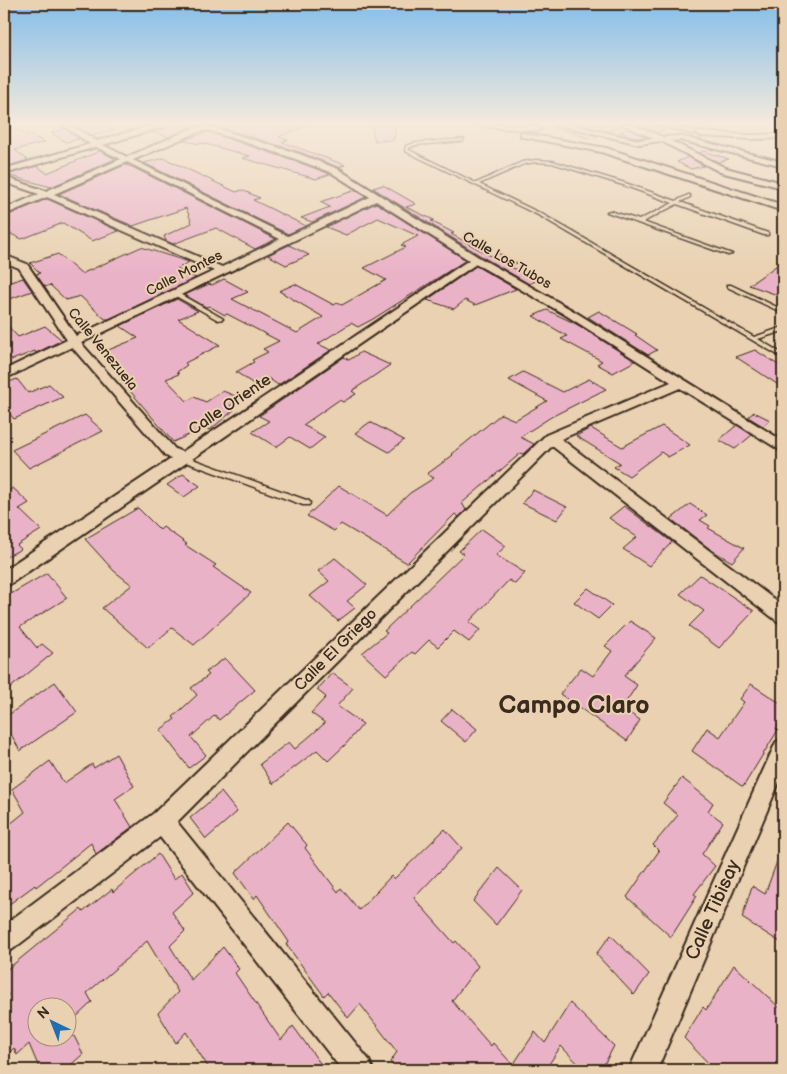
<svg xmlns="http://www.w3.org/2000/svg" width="787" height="1074" viewBox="0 0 787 1074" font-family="'Balsamiq Sans',sans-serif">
  <rect width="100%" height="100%" fill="#e9d1b1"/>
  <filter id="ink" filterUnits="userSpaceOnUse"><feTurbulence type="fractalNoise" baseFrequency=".02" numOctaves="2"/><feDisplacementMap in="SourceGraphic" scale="10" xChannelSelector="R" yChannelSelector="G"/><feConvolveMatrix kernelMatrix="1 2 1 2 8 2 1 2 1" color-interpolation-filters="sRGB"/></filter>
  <g filter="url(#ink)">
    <path fill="#eab2c7" stroke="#3b2a1e" d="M4,124L45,142L15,150L28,160L4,167Z
      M90,124H111L113,130L92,136L77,127Z
      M168,124H310L279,137L288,140L282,142L345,165L339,167L345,170L300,152L209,124L192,126L169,137L152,132L167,128Z
      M371,124H396L394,140L375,141Z
      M552,124L556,126L598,136L592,139L552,127Z
      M573,124H620L621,126L608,131Z
      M637,124H649L666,128L657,133Z
      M65,129L79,139L66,142L51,133Z
      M628,129L646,137L639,138L619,132Z
      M208,132L292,160L330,174L316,179L242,158L250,156L202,143L198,144L183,140Z
      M100,151L115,159L51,187L7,175L37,166L47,173Z
      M703,151L729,159L718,162L699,153Z
      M688,157L704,166L691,169L677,162Z
      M164,158L236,192L242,190L260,198L253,200L306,226L288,234L144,163Z
      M125,165L132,167L276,239L255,249L216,228L173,244L166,241L164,236L192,223L186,208L133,226L59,194Z
      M383,185L416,204L406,207L434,220L431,221L454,233L451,234L491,256L498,253L517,263L508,266L540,279L529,284L481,256L373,188Z
      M356,190L366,197L312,222L301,218L330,207L320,202Z
      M47,199L119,231L92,241L63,223L22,239L4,231V217Z
      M376,203L466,260L373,319L358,327L351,323L318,344L331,350L278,385L268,378L255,385L236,372L254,362L252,360L268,352L263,349L279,341L227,314L225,315L209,306L206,307L185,295L209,284L212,285L224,279L248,292L232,299L297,333L323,317L279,291L295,284L334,305L337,303L342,305L386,280L364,268L406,247L401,245L418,236L378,218L346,235L326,227Z
      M289,245L309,255L286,265L268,255Z
      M141,247L189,262L177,269L196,278L109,319H105L80,296L66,300L50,285L45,287L36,274L40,273L30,263L58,254L81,274Z
      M783,261V297L749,285Z
      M476,266L516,289L475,305L465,300L454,309L427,300Z
      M23,278L32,291L4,301V284Z
      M177,299L198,311L178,319L220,345L185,363L187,365L177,372L179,374L166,379L187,401L194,397L206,402L223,391L240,398L230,406L234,410L210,430L204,428L173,442L120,379L127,377L101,353L138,338L120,326Z
      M547,310L576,324L635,361L613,373L597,364L602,361L561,339L567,336L533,316Z
      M599,311L637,334L635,335L657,350L648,355L588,317Z
      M4,322L18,337L45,326L62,340L36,353L35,351L12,360L4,350Z
      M755,350L783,368V388L736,357Z
      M361,352L390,365L352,391L356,394L343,402L339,400L303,425L325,437L310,449L290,437L276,447L252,432L269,421L259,416L344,357L349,360Z
      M523,372L563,392L589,379L606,389L551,417L520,437L534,444L523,454L521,453L462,503L466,510L459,517L455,514L407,563L341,524L334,531L307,516L339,486L387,515L410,493L434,478L427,474L453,455L452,454L501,414L515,420L547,401L509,380Z
      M17,379L28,393L49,384L63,397L14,419L4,407V384Z
      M754,412L770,420L763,426L748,417Z
      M85,415L103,431L29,468L12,450Z
      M370,422L404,440L389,452L355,433Z
      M737,425L752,435L735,449L719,440Z
      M662,426L690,445L668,457L661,452L629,476L614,467L620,463L576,436L591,428L622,447Z
      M183,474L200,486L184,497L167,485Z
      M13,488L29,503L19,509L41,530L17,545L21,549L4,558V493Z
      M533,490L567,507L557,520L522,503Z
      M690,504L707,515L700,520L710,526L708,528L744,548L732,562L710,549L671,519Z
      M624,506L672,542L649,566L623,549L637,537L609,518Z
      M138,508L160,530L163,527L187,544L185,545L216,565L213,567L251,593L194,645L172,628L148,648L102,608L132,585L114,571L85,539Z
      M482,529L506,546L496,555L525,573L515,584L509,580L469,622L480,630L469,642L454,631L438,647L429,640L415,654L412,652L386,675L362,653L387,633L384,631L464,554L459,551Z
      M335,558L367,585L347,601L355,608L338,621L310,596L329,581L318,571Z
      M47,573L67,598L20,627L37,648L42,644L53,653L4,693V598Z
      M700,575L754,611L719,648L689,626L704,611L680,594Z
      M588,588L612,605L598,619L574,602Z
      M630,621L656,638L624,676L637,685L622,708L640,720L627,741L560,694L581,668L593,676L612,651L605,646Z
      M225,658L255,690L219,720L215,715L191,737L206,755L189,768L160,730L175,719L173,717L197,695L191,688L209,675L206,672Z
      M332,673L353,688L337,706L363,724L346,744L328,761L317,750L273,784L260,764L289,742L295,749L325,723L311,713L326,697L317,690Z
      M55,682L77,712L20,751L11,734L4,739V718Z
      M751,684L783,705V717L776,729L778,730L743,787L692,751L707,728L720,737L744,702L740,699Z
      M452,709L477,729L466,742L441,721Z
      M116,754L134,786L115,799L132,827L96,854L91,843L36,887L35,885L4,908V829L25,812L12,789L50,761L64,783L92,764L94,768Z
      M682,778L713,803L708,811L723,822L702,854L715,866L694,894L697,896L671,937L627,897L659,851L653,845L678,815L663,803Z
      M221,792L237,812L206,839L190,818Z
      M288,822L307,845L305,848L338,892L341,888L359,910L391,876L394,879L445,829L462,848L414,898L454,943L456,941L478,966L452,1001L491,1046L493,1043L513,1065L535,1032L545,1043L570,1003L614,1046L601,1070H584L561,1046L545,1070H396L390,1062L397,1052L360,1004L348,1018L328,992L324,996L286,944L289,942L257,895L254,899L235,873Z
      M782,848H783V944L742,918L752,886L765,894Z
      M158,854L174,879L182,873L194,892L172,912L185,931L170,946L191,980L223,947L239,969L235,973L281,1040L293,1026L325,1070H210L186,1032L176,1043L158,1013L178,992L147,941L87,993L92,1002L68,1025V1006H38V1036H74L83,1054L65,1070H40L29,1044L17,1055L14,1048L4,1058V998L8,995L4,985V972L81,909L83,912L112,889L113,892Z
      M499,868L522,890L496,925L473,901Z
      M611,935L649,974L634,995L596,954Z
      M734,965L783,1011V1070H715L684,1038L703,1007L706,1010Z"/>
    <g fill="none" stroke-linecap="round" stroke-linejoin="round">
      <g stroke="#3b2a1e" stroke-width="3">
        <path id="service" d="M464,139L463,141L416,145L409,148V150L476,183L522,162L536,160L552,161L625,183L676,201L688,195H690V197L680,202L768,233V235H764L677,204L643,222L732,254L728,255L607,212L610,211L639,220L673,203L623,185L552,163L536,162L524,164L479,184L542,214L754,337L783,327V331L758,339L783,354V358L540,216L405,151L406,146L415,143Z
          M727,285H731L783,310V313L727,287Z
          M176,292L222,318L223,319L218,320L174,295V293Z
          M180,456H184L309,501L310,503L309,505H303L180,460L179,458Z"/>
      </g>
      <g stroke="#3b2a1e" stroke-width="4">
        <path id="minor" d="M61,124H69L97,141L157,124H166V126L103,145L127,157L193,128L208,126L299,154L338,169L480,258L572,310L783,441V452L680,388L561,439L783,606V623L777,621L552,446L177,822L369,1060L373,1070H342L160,837L13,949L4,953V925L154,813L546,435L671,382L564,314L476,264L10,584L4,586V570L171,459L165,455L72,347L4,379V370L67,340L19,268L4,262V255L27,264L76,336L214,271L47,197L4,215V209L39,194L4,182V177L46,191L121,159L96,147L4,174V169L90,144ZM208,130L293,158L332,173L370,197L288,236L133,160L198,132ZM127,162L280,239L222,267L54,194ZM376,201L469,260L182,452L175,449L81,343Z
          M477,124H500L537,127L541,129L537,131L481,126Z
          M556,124H567L639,140L653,138L622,124H631L663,137L680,136L783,162V166L680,140L671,141L726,168L783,183V188L720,172L661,141L639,144Z
          M657,124H668L697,132L693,134Z
          M698,132L750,135L783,134V138L750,139L701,136L697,134Z
          M521,133L606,148L783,205V211L601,152L524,137H521Z
          M783,739V773L657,1070H629L776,742Z"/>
      </g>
      <use href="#service" fill="#e9d1b1" fill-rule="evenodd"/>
      <use href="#minor" fill="#e9d1b1" fill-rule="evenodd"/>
    </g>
  </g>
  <linearGradient id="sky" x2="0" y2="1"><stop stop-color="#84beea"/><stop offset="0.45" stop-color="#f5eadc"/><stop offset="1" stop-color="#f5eadc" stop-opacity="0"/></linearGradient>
  <rect width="787" height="274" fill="url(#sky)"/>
  <g text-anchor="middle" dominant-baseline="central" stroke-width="4" stroke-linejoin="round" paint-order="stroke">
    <g font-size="14" fill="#3b2a1e" stroke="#e9d1b1">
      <text transform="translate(507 260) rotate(30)">Calle Los Tubos</text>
      <text transform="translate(184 273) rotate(-27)">Calle Montes</text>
      <text transform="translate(103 349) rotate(51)">Calle Venezuela</text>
    </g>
    <g font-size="16" fill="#3b2a1e" stroke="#e9d1b1">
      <text transform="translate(230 405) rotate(-34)">Calle Oriente</text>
      <text transform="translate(336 650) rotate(-45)">Calle El Griego</text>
    </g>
    <g font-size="19" fill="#3b2a1e" stroke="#e9d1b1">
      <text transform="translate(713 910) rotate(-66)">Calle Tibisay</text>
    </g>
    <g font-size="25" font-weight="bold" fill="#3b2a1e" stroke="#e9d1b1">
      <text x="574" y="705">Campo Claro</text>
    </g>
  </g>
  <rect width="787" height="1074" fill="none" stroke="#e9d1b1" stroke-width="20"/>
  <rect x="10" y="10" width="767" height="1054" fill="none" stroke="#3b2a1e" stroke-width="2" filter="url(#ink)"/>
  <g transform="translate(52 1022) rotate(317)"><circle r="24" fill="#e9d1b1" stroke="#a38e76"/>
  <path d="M0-4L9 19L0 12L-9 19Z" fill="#1f6fb2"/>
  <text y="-8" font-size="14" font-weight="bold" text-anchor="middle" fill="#3b2a1e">N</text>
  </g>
</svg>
